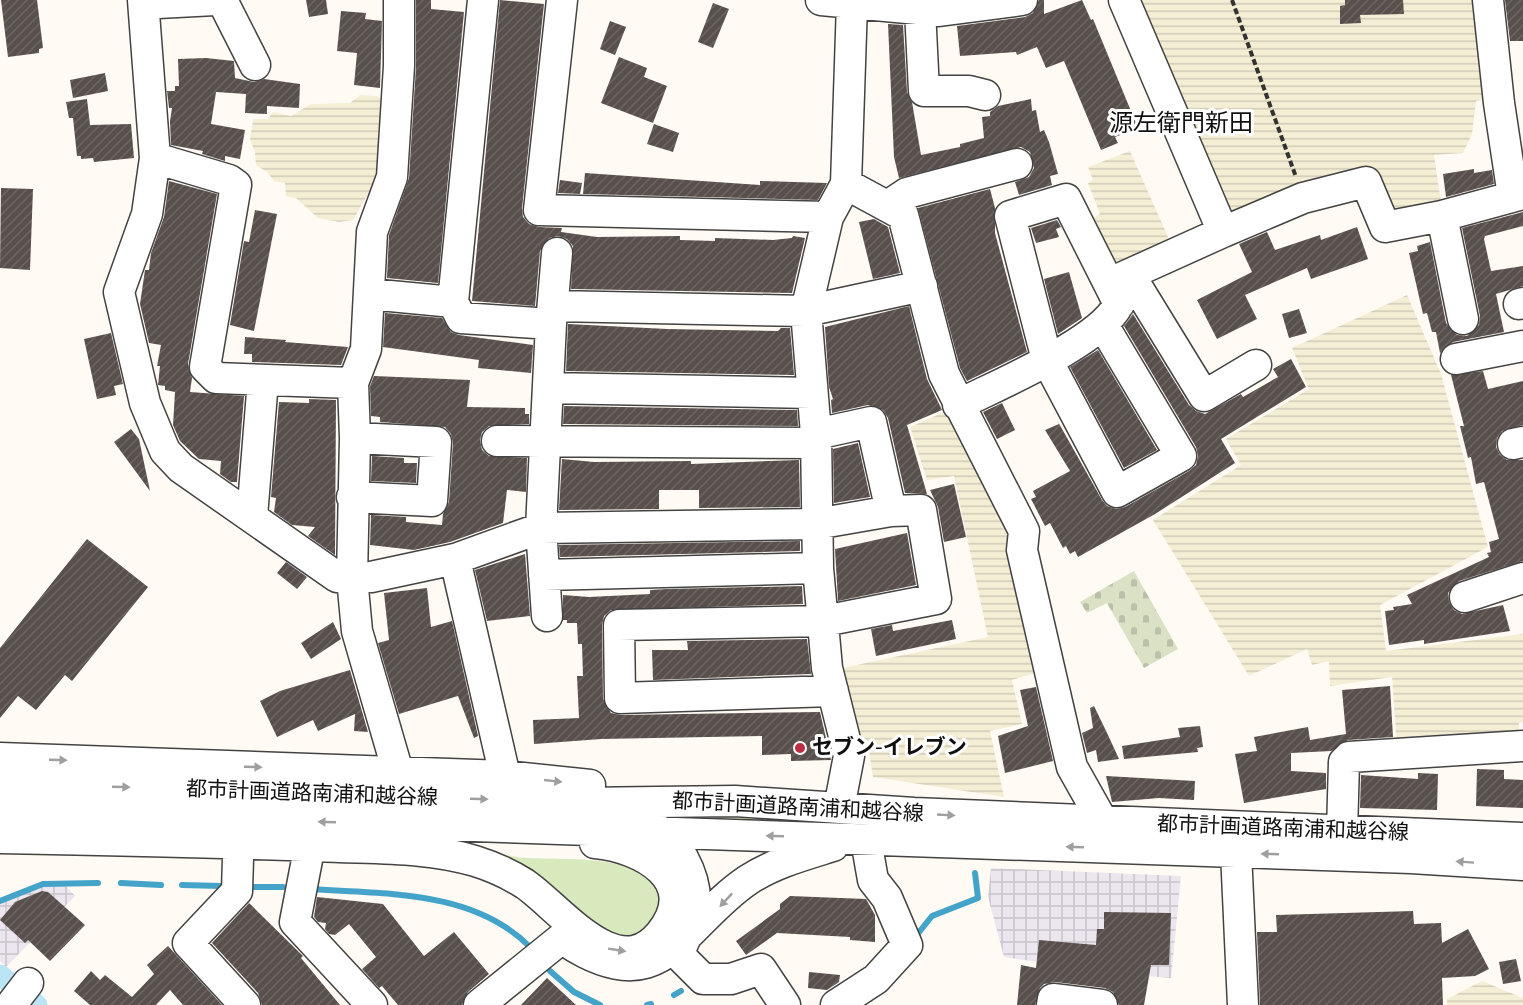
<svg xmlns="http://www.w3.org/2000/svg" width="1523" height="1005" viewBox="0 0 1523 1005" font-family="Spectral,'Noto Sans JP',serif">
  <defs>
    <pattern id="industrial-grid" width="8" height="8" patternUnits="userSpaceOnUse" patternTransform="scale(1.5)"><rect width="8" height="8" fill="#ece6ee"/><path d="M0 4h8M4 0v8" fill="none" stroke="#c9c4cb"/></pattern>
    <pattern id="farmland-rules" width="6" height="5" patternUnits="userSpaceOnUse" patternTransform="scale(1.5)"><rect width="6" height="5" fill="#f4eed5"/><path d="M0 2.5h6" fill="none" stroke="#d0cbb6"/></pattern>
    <pattern id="cemetery-stones" width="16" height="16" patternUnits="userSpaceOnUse" patternTransform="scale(1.5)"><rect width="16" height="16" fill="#dbe1c5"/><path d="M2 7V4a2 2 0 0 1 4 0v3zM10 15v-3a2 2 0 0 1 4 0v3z" fill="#bbc0a8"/></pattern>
    <pattern id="building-hatch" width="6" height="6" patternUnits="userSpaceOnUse" patternTransform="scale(1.5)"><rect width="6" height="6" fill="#59504d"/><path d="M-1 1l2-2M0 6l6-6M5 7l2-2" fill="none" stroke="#6c6562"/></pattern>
  </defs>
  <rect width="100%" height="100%" fill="#fffbf4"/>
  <path fill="url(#industrial-grid)" d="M991,868L1181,876L1171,978L1120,974L1004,957L988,897Z
    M45,884L66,886L75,896L6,967L0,961V903Z"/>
  <path fill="url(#farmland-rules)" d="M1132,0H1480L1497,97L1476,101L1472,134L1463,153L1434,155L1442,208L1390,224L1372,181L1229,226Z
    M360,95L377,96L387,103L378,135L385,147L381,180L372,187L353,220L339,222L318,218L296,198L286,196L285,183L274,181L267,172L256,165L255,152L250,140L253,119H268L273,112L291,116L311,104L350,103Z
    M1130,151L1168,237L1170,248L1120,272L1090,220L1100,214L1088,183L1093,180L1088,167Z
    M1407,295L1441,374L1488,547L1380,605L1386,651L1523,634V722L1519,723L1518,741L1397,748L1392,677L1330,686L1329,661L1312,665L1307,649L1249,676L1153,520L1241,465L1226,439L1309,389L1292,348Z
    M953,408L1017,526L1045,670L1012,680L1022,724L990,731L1004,797L873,777L869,751L857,752L838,669L988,637L954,476L927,480L910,427Z
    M1482,981L1523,998V1005H1447V999Z"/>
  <path fill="#d9e9be" d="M670,814L873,825H677L668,817Z
    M414,838C435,841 456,843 477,848C491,851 503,855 517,857C554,862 646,849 658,896C660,906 657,918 649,926C639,936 630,936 616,936Z"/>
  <path fill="url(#cemetery-stones)" d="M1134,571L1178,649L1144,668L1107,603L1087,613L1080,602Z"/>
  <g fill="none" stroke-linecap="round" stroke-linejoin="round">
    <path stroke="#44a3c8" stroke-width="6" d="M121,883L161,885
      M182,885L221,886
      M247,887H283
      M310,889C385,894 474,890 530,947
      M0,901L43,884L98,883
      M916,936L932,916L978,898L975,873
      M550,971L574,992L600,1005
      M674,995L681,991
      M647,1005L651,1004"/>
    <path stroke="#bbe5f4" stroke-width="21" d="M0,975L37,1005"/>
  </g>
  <path fill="url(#building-hatch)" d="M1,0H37L43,48L39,49V53L8,57Z
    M306,0H326L328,14L309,17Z
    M416,0H431V9L464,12L438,283L387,278L389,235L409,178L416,67Z
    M500,0L544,4L522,208L523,217L529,224L539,227L562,228L561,232L597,237L680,236V240L715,241V238L773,240L792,238L793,236L805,238L792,293L571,289L573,246L567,239L558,236L549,238L540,251L535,306L472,301Z
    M1039,0H1044V14L1082,0L1091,20L1093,19L1138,128L1115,137L1118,143L1101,150L1064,61L1046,68L1037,47L1017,55L1016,52L960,56L957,26L1025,17L1033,13Z
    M1345,0H1403L1404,14L1360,15L1361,23L1340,24V6L1345,5Z
    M1505,0H1523V41H1510Z
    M713,3L729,9L713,48L698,42Z
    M341,11L366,13L365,19L382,21L380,88L354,85L357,53L337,51Z
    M610,21L626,27L615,55L600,49Z
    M888,24L903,25L907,92L912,102L921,155L960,147V144L984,138L982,117L990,116V112L998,106L1031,99L1032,111L1036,110L1040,132L1044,130L1049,142L1058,174L1050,176L1052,185L1019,195L1015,182L1029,177L1034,168L1030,152L1021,147L899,178L894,157Z
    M619,57L647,68L644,77L667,86L653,123L601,103Z
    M206,58L234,61L235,78L254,82L264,79L300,84L299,108L267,106V114L245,113L246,94L216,92L211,124L245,130L240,159L225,156V161L202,154L203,151L171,145L170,121L172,108H169L167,91H175V86H179L178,59Z
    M105,73L108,91L73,98L70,80Z
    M87,99L90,125L131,124L134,158L94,162L93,158L81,159V156H77L73,118H69L66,102Z
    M654,124L679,133L673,152L647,144Z
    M1474,169V173L1492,170L1494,184L1446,197L1443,174Z
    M585,173L760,185V181L827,183L818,200L583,194Z
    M560,180L582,183L580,194L558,193Z
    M169,181L217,194L188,364L192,378L190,392L244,396L237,482H231L220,474L221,461L199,459L180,441L173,425L175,392L165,390V386L158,385L160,366H157L161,345L149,343L140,304L145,270H149L151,253L164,217Z
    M1,188L33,189L30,270L0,268Z
    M990,189L995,208V233L1027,352L967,381L960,368L918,208Z
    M255,210L277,214L254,331L230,325L244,241L249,242Z
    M1523,212V226L1485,236L1484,239L1491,271L1523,266V286L1496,294L1504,332L1453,342L1440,353L1436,332H1432L1427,313L1423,314L1409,253L1418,251L1417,246L1430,242L1446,323L1457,335L1467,336L1479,325L1480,316L1462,228Z
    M874,219L888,227L900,273L873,279L859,222Z
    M1057,220L1061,227L1056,229L1059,237L1036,243L1031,228Z
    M1357,227L1368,259L1311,279L1307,268L1245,295L1257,319L1217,339L1197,300L1252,272L1239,244L1267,232L1275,250L1320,235L1321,240Z
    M1069,272L1082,318L1058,334L1044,279Z
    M909,306L927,379L942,410L907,425L927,494L905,493L888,418L883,410L868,405L832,413L831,400L833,399L829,387L825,327Z
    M1299,309L1307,333L1289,338L1282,314Z
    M385,313L442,318L451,332L459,335L533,345L531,373L478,368L479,360L383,347Z
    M1133,314L1189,405L1196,411L1205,414L1241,394L1243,397L1278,377L1273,369L1291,359L1306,387L1221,439L1235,463L1155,514L1078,557L1075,551L1070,554L1066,546L1063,548L1050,523L1045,526L1031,499L1036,497L1033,491L1070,471L1045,430L1059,424L1057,420L1102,500L1107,506L1116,509L1125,507L1189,471L1196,465L1198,456L1196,447L1124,326Z
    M568,324L667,329L778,331L781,328H790L794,375L566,371Z
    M111,333L123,384L114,386L116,395L97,399L84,339Z
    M245,337L286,340L285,342L348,347L341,365L252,362V354H244Z
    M1098,350L1157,450L1124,468L1070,367Z
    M1483,371L1488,389L1523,381V425L1502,431L1497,438L1496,447L1500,455L1507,460H1523V561L1459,581L1448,593L1449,602L1454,610L1462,614L1503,605L1510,631L1424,644V640L1389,645L1385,611L1394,610L1393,607L1412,604L1407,595L1489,557L1487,553L1491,552L1489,542L1499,539L1484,482L1476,484L1471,457L1468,458L1460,426H1464L1451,375Z
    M374,376L470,380L467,407L525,408V414H529V424L489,426L482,432L480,440L482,450L489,456L527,458L526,492L507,490L503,523L450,542L414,550L370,545L371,515L406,517V522L442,525L443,514L449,502L453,443L451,434L445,427L380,422V417L371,416L370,386Z
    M309,399L336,400L335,555L308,536L315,527L292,525L274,512L276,498L271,497L279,402L309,403Z
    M1002,403L1015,430L997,439L983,412Z
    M564,406L797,410L798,426L563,424Z
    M131,429L139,439L150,491L114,442Z
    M858,443L870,497L834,503L833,449Z
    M372,456L404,458V463H417L416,483L371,481Z
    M562,459L594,462L691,461V464L799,460L800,507L699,508V490H659V509L559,510Z
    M954,484L966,537L944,542L938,507L930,490Z
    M907,533L916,585L838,601L835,549Z
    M87,539L148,587L72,681L65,675L36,710L18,696L0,718V648Z
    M800,541V551L560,557L559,545Z
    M525,554L530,616L487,621L475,570Z
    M286,562L307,577L297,589L277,573Z
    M802,586L803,604L611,610L604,616L602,625L603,699L611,713L621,715L820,712L831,760L791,761V754L762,755V736L601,739L534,744L533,720L579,718L577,676H583L582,644H578L577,623H567V620H563V595L589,597L650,594V590L667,589Z
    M427,588L431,627L452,621L478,736L474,738L458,696L399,714L378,643L389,640L384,593Z
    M952,620L956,639L876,656L871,629L892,625L893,631Z
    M333,622L341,639L311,659L301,643Z
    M807,639L811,674L653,680L652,650H688L687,641Z
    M350,670L368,732L354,731L355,714L318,731L313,720L277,737L260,701L280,691Z
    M1390,686L1393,737L1348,740L1331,751L1291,753V771L1326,773V789L1244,803L1235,754L1257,751L1254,737L1308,727L1310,740L1346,734L1342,690Z
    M1036,687L1053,761L1005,773L998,736L1028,726L1020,690Z
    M1094,706L1108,735L1119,759L1098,762L1096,750L1087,753L1082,733L1093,728L1090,708Z
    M1200,726L1203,747L1197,748L1198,752L1124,759L1122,746L1180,737L1178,728Z
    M1477,769L1504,770V779L1523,780V808L1476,806Z
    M1418,773L1438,774L1437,810L1360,808L1361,775L1418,779Z
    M1106,776L1195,781L1194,800L1159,798L1112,802Z
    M42,891L48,892L85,925L50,961L28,940L25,943L0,920L15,902Z
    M790,896L866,899L875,915V942L850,940V937L777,933L746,955L736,941L780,909V904Z
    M317,897L383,904L424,956L454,932L489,974L468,992L462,1005H398L382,986L379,988L362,969L376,957L349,924L335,935L329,934L325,929L326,923L318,922L314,917Z
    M249,903L303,956L301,958L340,1005H262L258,993L212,943Z
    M1413,911L1414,924L1441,923L1442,943L1468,929L1489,969L1475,976L1442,978L1443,1005H1260L1257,932H1277L1276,915Z
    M1104,912L1171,913L1169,965H1151L1144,1005H1119L1113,992L1105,988L1055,982L1044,984L1040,988L1035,1005H1017L1021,965L1036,968L1039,940L1096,945L1097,929H1104Z
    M168,946L222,1005H183L170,990L156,1005H90L74,991L91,971L100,980L105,975L132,997L154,974L147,965Z
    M1516,959L1521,981L1503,984L1499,962Z
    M809,972L840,975L839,982L827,990L808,988Z
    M547,978L576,1005H521Z"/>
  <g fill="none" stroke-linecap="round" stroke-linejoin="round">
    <g stroke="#434343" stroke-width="33">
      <path id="minor" d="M215,0L158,3L143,0L155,158L147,214L119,292L145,403L165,451L181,468L337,577L352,578L357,631L398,772
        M222,0L255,65
        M399,0V66L392,177L372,232L366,349L353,383L355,438L352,578L371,577L455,559
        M562,0L539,210L828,217
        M821,0L939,11L1022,0
        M1488,0L1499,103L1513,196
        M920,10L924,91H969L985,95
        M155,158L229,180L236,185L205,367L216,378L353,383
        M846,184L903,215L944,374L1024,531L1022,550L1072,767L1103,822
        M889,205L907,193L1017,164
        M1442,216L1463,319
        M1223,232L1303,198L1366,182L1385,227L1442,216L1523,194
        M1121,278L1139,290L1204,396L1256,365
        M369,294L453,302L461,318L551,324
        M453,302L483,0
        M1519,304L1523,303
        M554,306L806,311L922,286
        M1103,325L1181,456L1117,492L1047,360L1010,216L1066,199L1119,304
        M1456,359L1523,346
        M548,388L811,393
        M958,405C997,385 1100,342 1118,305C1122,298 1121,286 1121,278L1223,232L1124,0
        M816,434L871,422L891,511
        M497,441L815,443
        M1513,444L1523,442
        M352,497L432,501L436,442L355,438
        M252,517L263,380
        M544,575L818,568
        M1465,597L1523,578
        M547,616L541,528L551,324L557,253
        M0,758L505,776L590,785
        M505,776L455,559L541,528L816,524L891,511L921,510L936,599L824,621L619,625L620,698L833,691
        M0,783L580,803L735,801L914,813L1523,838
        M839,808L849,756L827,668L818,568L816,434L806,311L828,217L846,184L852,3
        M0,810L1411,858L1523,865
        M651,826C666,833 675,843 683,858C703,895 696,918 678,954L703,979H731L761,969L785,1005
        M1342,832L1344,762L1349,757L1523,746
        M0,838C106,840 212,842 318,846C370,849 425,846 475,861C491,866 511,875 525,884C560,908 617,986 660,934C703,881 642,847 595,843
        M1236,852L1243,1005
        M238,858L237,891L188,943L245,1005
        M307,860L295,922L372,1005
        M567,942C663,1005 681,925 748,880C774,863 804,855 833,846
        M11,1005L28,983
        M479,1005L562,938
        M836,1005L876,979L907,945L887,898L873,880L866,840
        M1052,1005L1053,999L1102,1005"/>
    </g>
    <path stroke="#323232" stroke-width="4" stroke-dasharray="6 3" stroke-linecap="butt" d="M1232,0L1296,177"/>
    <use href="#minor" stroke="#fff" stroke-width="30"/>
  </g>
  <defs><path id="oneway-solid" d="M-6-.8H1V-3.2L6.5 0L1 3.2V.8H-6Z" transform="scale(1.5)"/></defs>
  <g fill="#9f9f9f">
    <use href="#oneway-solid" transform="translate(58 760) rotate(2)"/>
    <use href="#oneway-solid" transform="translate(253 767) rotate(2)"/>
    <use href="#oneway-solid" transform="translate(553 781) rotate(6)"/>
    <use href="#oneway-solid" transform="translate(121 787) rotate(2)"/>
    <use href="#oneway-solid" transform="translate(479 799) rotate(2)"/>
    <use href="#oneway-solid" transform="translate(946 815) rotate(3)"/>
    <use href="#oneway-solid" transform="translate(327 822) rotate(-178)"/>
    <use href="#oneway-solid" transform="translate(775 836) rotate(-178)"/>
    <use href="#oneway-solid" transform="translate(1075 847) rotate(-178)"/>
    <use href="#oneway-solid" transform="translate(1270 854) rotate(-178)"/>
    <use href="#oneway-solid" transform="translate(1465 862) rotate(-176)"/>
    <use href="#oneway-solid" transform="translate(726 900) rotate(133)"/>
    <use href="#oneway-solid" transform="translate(617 950) rotate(9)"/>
  </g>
  <circle fill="#bc2d44" stroke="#fff" stroke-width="2" cx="800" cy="748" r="6"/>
  <g text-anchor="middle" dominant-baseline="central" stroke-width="6" stroke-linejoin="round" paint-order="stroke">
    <g font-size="21" font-weight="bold" fill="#101010" stroke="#fff" text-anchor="start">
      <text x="812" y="748">セブン-イレブン</text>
    </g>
    <g font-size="21" fill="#101010" stroke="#fff">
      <text transform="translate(312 794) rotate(2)">都市計画道路南浦和越谷線</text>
      <text transform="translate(798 808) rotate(3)">都市計画道路南浦和越谷線</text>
      <text transform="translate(1283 829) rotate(2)">都市計画道路南浦和越谷線</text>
    </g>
    <g font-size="24" fill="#101010" stroke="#fff">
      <text x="1181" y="124">源左衛門新田</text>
    </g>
  </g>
</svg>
